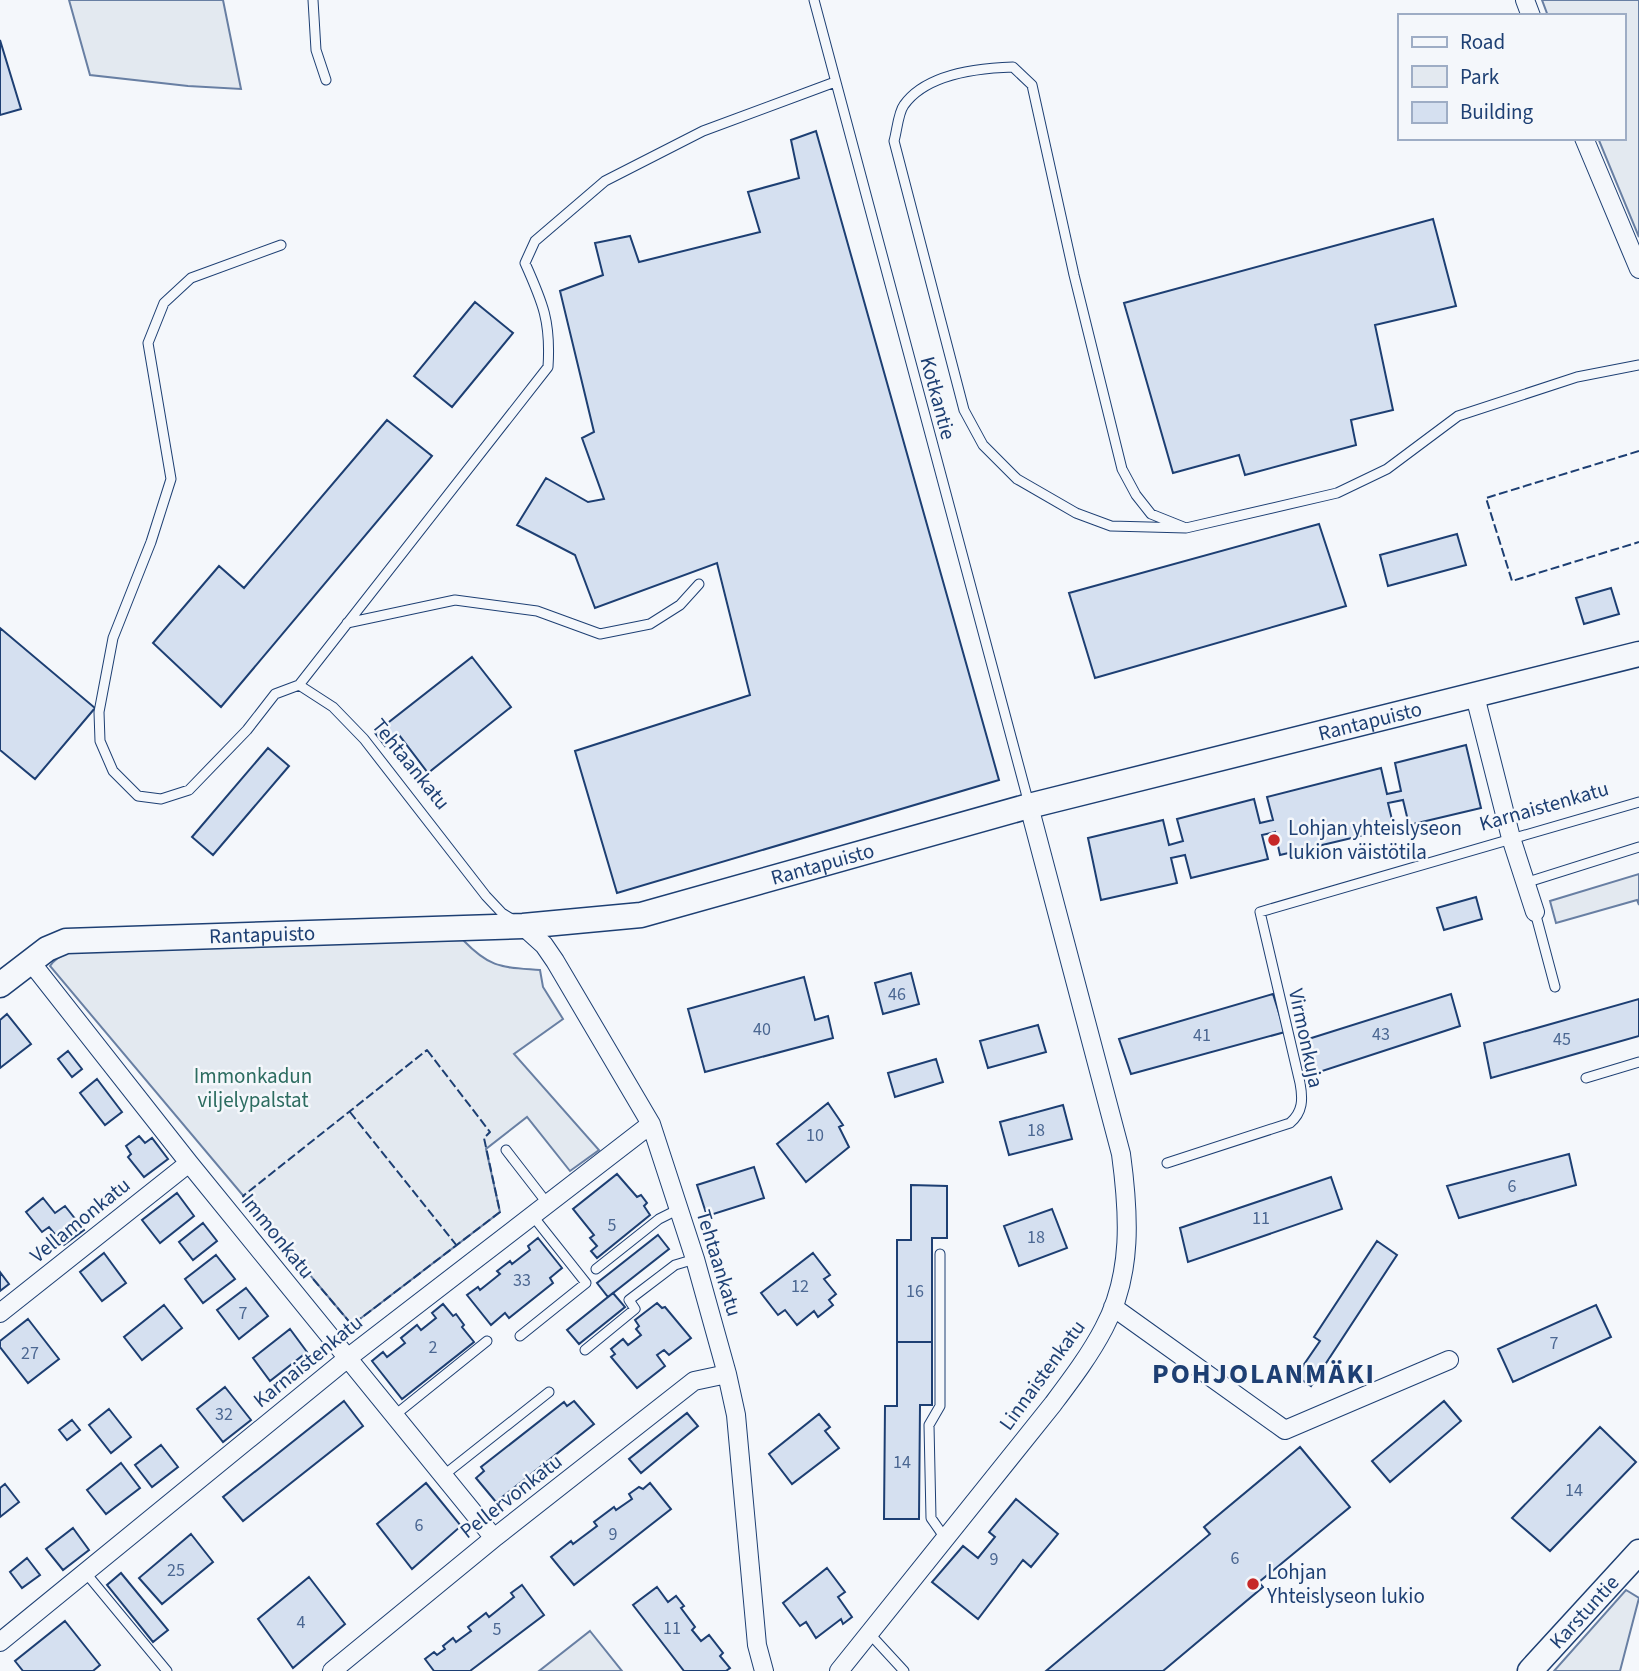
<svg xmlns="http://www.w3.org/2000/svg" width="1639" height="1671" font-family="'Source Sans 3',sans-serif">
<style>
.green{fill:#e3e9f0;stroke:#687fa3;stroke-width:2}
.building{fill:#d5e0f0;stroke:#1d3f73;stroke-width:2}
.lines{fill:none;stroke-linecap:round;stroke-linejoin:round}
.lane-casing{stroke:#1d3f73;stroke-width:11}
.street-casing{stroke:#1d3f73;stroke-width:20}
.secondary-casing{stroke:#1d3f73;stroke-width:27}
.lane{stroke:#f4f7fb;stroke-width:9}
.street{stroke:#f4f7fb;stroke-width:18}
.secondary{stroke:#f4f7fb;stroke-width:24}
.fence{stroke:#1d3f73;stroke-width:2;stroke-dasharray:9 3.5;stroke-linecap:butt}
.poi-dot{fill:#c62828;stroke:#f4f7fb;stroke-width:2.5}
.labels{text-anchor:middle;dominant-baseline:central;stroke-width:5;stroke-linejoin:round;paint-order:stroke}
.number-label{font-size:18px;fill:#4b6792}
.street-label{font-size:21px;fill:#1d3f73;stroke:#f4f7fb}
.poi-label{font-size:21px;fill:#1d3f73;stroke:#f4f7fb;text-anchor:start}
.park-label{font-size:21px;fill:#2c6c60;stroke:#f4f7fb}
.district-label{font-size:28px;font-weight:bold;letter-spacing:2px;fill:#1d3f73;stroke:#f4f7fb}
</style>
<rect width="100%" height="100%" fill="#f4f7fb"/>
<path class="green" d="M 69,0 L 223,0 L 241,89 L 188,86 L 90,75 Z
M 1542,0 L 1639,0 L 1639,237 L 1598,138 L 1623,138 L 1623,16 L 1548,16 Z
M 1639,874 L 1639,905 L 1637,900 L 1556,923 L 1550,901 Z
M 463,940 C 491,969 502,967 540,970 L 543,987 L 563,1019 L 514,1054 L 599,1150 L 570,1171 L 527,1117 L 486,1149 L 500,1212 L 352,1325 L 50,966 C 61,950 78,951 96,949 Z
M 1626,1590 L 1639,1598 L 1620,1671 L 1554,1671 Z
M 590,1631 L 622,1671 L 539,1671 Z"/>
<path class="building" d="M 0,40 L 21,109 L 0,115 Z
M 816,131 L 999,780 L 617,893 L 575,751 L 750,695 L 717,563 L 595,608 L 575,555 L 517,525 L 546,478 L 588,502 L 604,499 L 582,438 L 594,432 L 560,291 L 603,275 L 595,243 L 630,236 L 639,262 L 760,232 L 748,192 L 799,178 L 791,140 Z
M 1433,219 L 1456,306 L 1375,325 L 1393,410 L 1351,420 L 1356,445 L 1245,475 L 1239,455 L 1173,473 L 1124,303 Z
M 475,302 L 513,333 L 452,407 L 414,376 Z
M 387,420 L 432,456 L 221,707 L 153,643 L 219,566 L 244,588 Z
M 1319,524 L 1346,606 L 1095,678 L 1069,593 Z
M 1457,534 L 1466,565 L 1388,586 L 1380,555 Z
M 1611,588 L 1619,614 L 1584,624 L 1576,598 Z
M 0,628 L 95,708 L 35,779 L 0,750 Z
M 472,657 L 511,707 L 428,773 L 399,735 L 385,746 L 375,733 Z
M 1466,745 L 1481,808 L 1409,825 L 1403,800 L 1388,803 L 1394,828 L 1280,855 L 1275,832 L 1262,835 L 1268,859 L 1191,878 L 1185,855 L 1171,858 L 1177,883 L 1101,900 L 1088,838 L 1163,820 L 1169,845 L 1183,841 L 1177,819 L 1254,799 L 1260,823 L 1273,820 L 1267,797 L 1381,768 L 1387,794 L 1401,791 L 1395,763 Z
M 268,748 L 289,766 L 213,855 L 192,837 Z
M 1476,897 L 1482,919 L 1444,930 L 1437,908 Z
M 911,973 L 919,1004 L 883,1014 L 875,983 Z
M 804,977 L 815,1020 L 828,1016 L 833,1038 L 705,1072 L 688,1009 Z
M 1273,994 L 1285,1032 L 1131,1074 L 1119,1039 Z
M 1451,994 L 1460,1026 L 1310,1075 L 1302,1041 Z
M 1639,999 L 1639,1036 L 1491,1078 L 1484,1043 Z
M 7,1014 L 31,1044 L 0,1068 L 0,1020 Z
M 1038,1025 L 1046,1052 L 988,1068 L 980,1041 Z
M 68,1051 L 82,1069 L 72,1077 L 58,1059 Z
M 936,1059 L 943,1082 L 895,1097 L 888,1073 Z
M 97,1079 L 122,1112 L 105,1125 L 80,1093 Z
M 828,1103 L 843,1125 L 839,1127 L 849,1147 L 806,1182 L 777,1144 Z
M 1063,1105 L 1072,1139 L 1009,1155 L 1000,1122 Z
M 139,1136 L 145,1143 L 152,1138 L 168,1159 L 144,1177 L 128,1157 L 131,1154 L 126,1146 Z
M 1569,1154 L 1576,1185 L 1459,1218 L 1447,1186 Z
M 754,1167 L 764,1198 L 707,1216 L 697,1185 Z
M 617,1174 L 637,1197 L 641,1195 L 647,1203 L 644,1206 L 650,1215 L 597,1258 L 591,1251 L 597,1246 L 590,1238 L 594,1235 L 573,1209 Z
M 1331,1177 L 1342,1209 L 1188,1262 L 1180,1228 Z
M 911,1185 L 947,1186 L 947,1238 L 932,1238 L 932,1342 L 897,1342 L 897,1240 L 911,1240 Z
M 177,1193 L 194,1216 L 160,1243 L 142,1220 Z
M 43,1198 L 55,1213 L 65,1206 L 84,1230 L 64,1245 L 49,1227 L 42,1232 L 26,1212 Z
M 1052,1209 L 1067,1248 L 1019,1266 L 1004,1226 Z
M 203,1223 L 217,1241 L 193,1260 L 179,1242 Z
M 658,1235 L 669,1249 L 608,1297 L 597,1283 Z
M 538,1238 L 562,1268 L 550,1278 L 553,1283 L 509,1318 L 505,1313 L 491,1325 L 467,1295 L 478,1287 L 480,1290 L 500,1274 L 497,1271 L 510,1261 L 512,1264 L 530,1250 L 528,1246 Z
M 1377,1241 L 1397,1255 L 1311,1386 L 1296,1376 L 1320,1341 L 1314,1337 Z
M 104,1253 L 126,1283 L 102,1301 L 80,1272 Z
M 813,1253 L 830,1275 L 824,1279 L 836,1294 L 829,1300 L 833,1305 L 818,1317 L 814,1311 L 797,1325 L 785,1310 L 778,1315 L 761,1293 Z
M 216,1255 L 235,1279 L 203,1303 L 185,1279 Z
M 0,1272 L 9,1284 L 0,1291 Z
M 246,1288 L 268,1316 L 239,1339 L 217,1310 Z
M 613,1293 L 625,1307 L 579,1344 L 567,1330 Z
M 657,1303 L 662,1308 L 665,1307 L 691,1338 L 669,1355 L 664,1350 L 657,1355 L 665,1366 L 637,1388 L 611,1357 L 615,1354 L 611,1349 L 623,1339 L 628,1345 L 641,1335 L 636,1329 L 639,1326 L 635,1320 Z
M 443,1304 L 453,1316 L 456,1314 L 464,1325 L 462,1327 L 474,1342 L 402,1399 L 372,1361 L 383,1352 L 387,1357 L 405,1343 L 401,1338 L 417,1325 L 421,1330 L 436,1318 L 432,1313 Z
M 164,1305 L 182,1328 L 142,1360 L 124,1337 Z
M 1596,1305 L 1611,1337 L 1513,1382 L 1498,1349 Z
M 28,1319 L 59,1359 L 28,1383 L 0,1347 L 0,1341 Z
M 290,1329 L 307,1352 L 270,1381 L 253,1358 Z
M 897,1342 L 932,1342 L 932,1405 L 920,1405 L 919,1519 L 884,1519 L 885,1406 L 897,1406 Z
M 225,1387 L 251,1420 L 223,1442 L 197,1409 Z
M 344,1401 L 363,1426 L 243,1521 L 223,1497 Z
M 574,1401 L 594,1424 L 496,1502 L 476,1478 L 484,1471 L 481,1467 L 564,1402 L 567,1406 Z
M 1444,1401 L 1461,1421 L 1390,1482 L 1372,1461 Z
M 109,1409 L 131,1437 L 111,1453 L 89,1425 Z
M 687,1413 L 698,1426 L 641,1473 L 629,1459 Z
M 819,1414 L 830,1427 L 825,1431 L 839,1448 L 792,1484 L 769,1454 Z
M 72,1420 L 80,1430 L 67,1440 L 59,1430 Z
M 1600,1427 L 1636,1462 L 1550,1551 L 1512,1518 Z
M 161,1445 L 178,1467 L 152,1487 L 135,1465 Z
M 1300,1447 L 1350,1507 L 1259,1582 L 1263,1587 L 1163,1671 L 1046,1671 L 1210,1534 L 1204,1527 Z
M 121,1463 L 140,1488 L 106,1514 L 87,1490 Z
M 426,1483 L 461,1526 L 412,1569 L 377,1524 Z
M 650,1483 L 671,1509 L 574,1585 L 551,1557 L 571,1541 L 573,1544 L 597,1526 L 594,1522 L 614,1507 L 616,1510 L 632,1499 L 629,1494 L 639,1487 L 643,1489 Z
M 5,1484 L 19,1502 L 0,1517 L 0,1488 Z
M 1016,1499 L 1058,1534 L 1031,1567 L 1023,1560 L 978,1619 L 932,1582 L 963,1546 L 978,1558 L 995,1537 L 989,1532 Z
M 73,1528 L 89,1550 L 63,1570 L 46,1549 Z
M 191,1534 L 213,1562 L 162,1604 L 139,1578 Z
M 27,1558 L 40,1575 L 22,1588 L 10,1572 Z
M 827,1568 L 845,1592 L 838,1597 L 852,1617 L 843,1624 L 841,1619 L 816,1638 L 806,1622 L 800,1626 L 783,1603 Z
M 121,1573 L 168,1630 L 153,1642 L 107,1585 Z
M 309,1577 L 345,1624 L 293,1668 L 258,1619 Z
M 522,1585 L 544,1615 L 470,1671 L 434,1671 L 425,1659 L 434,1652 L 437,1655 L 445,1649 L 443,1646 L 453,1638 L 456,1642 L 471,1631 L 468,1627 L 486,1613 L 489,1617 L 514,1597 L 511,1593 Z
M 657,1587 L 668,1602 L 676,1596 L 684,1606 L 681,1608 L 695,1627 L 692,1630 L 701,1641 L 709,1635 L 723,1653 L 720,1656 L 730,1668 L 726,1671 L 684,1671 L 633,1605 Z
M 65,1621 L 100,1665 L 93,1671 L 23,1671 L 15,1661 Z"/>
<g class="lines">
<g class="lane-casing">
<path id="lane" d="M 313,0 L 316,50 L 326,80
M 814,0 L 1029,804
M 281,245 L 191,278 L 164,303 L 148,343 L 171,479 L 151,542 L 113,638 L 99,712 L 100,741 L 113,771 L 138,796 L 161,799 L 189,790 L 247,730 L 275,694 L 299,685 L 333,707 L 364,739 L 486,896 L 502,913 L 515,921
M 1186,528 L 1151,514 L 1136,495 L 1122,469 L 1074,275 L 1032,85 L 1013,67 C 978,68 926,74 904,105 C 898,113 897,131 894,141 L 964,410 L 983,445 L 1017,479 L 1076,513 L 1111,526 L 1186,528 L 1337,493 L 1387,469 L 1458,416 L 1577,377 L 1639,365
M 347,623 L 455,600 L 537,611 L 600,634 L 650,624 L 680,605 L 699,584
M 299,685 L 548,367 C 551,322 543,303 525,263 L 535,241 L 605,181 L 703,131 L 835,82
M 1525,883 L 1639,847
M 1535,912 L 1555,987
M 1586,1078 L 1639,1062
M 506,1150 L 547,1203
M 1167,1163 L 1290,1123 C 1303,1112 1303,1099 1300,1083 L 1260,912 L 1639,802
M 940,1254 L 940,1406 L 929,1425 L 931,1518 L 945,1538
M 596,1269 L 659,1219 L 679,1209
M 520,1336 L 586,1283 L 532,1215
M 585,1350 L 635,1309 L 629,1300 L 675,1265 L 695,1259
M 395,1415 L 487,1341
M 444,1475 L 549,1392
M 85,1572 L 167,1671
M 869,1633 L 904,1671"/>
</g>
<g class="street-casing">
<path id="street" d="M 1525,0 L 1531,16
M 1584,138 L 1639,269
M 1475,696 L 1511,838 L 1535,912
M 523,926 L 544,945 L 555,961 L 651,1124 L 695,1259 L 727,1374 L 736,1415 L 757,1645 L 764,1671
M 30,961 L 189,1163 L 494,1538
M 1113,1307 L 1285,1430 L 1449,1360
M 0,1313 L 189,1163
M 0,1642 L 349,1357 L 651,1124
M 332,1671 L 494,1538 L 694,1381 L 727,1374
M 839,1671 L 1053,1404 C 1071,1380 1090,1355 1104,1328 C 1133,1274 1129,1213 1121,1154 L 1029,806"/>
</g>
<g class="secondary-casing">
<g id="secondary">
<path id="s1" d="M 0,985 L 47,949 L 66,941 L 523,926 L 641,915 L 1029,806 L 1639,654"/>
<path id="s2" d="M 1530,1671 L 1639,1552"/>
</g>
</g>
<use href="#lane" class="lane"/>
<use href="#street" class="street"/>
<use href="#secondary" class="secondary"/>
<path class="fence" d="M 1639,451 L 1486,498 L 1512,581 L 1639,542
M 427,1050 L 490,1132 L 484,1138 L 500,1212 L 352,1325 L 243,1196 Z
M 350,1112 L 457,1246"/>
</g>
<g class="poi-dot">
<circle cx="1274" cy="840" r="7"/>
<circle cx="1253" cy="1584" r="7"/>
</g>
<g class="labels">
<g class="number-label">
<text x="897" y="994">46</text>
<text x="762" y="1029">40</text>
<text x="1381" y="1034">43</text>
<text x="1202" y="1035">41</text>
<text x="1562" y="1039">45</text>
<text x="1036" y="1130">18</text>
<text x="815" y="1135">10</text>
<text x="1512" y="1186">6</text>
<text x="1261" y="1218">11</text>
<text x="612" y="1225">5</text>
<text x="1036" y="1237">18</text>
<text x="522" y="1280">33</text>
<text x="800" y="1286">12</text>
<text x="915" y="1291">16</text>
<text x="243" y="1313">7</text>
<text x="1554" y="1343">7</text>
<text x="433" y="1347">2</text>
<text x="30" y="1353">27</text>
<text x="224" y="1414">32</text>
<text x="902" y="1462">14</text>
<text x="1574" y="1490">14</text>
<text x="419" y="1525">6</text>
<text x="613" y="1534">9</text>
<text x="1235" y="1558">6</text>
<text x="994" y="1559">9</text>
<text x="176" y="1570">25</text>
<text x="301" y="1622">4</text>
<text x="672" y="1628">11</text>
<text x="497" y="1629">5</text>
</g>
<g class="street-label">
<text transform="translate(938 398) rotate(75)">Kotkantie</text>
<text stroke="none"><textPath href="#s1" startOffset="1410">Rantapuisto</textPath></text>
<text transform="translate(411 764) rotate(51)">Tehtaankatu</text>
<text transform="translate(1544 806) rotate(-16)">Karnaistenkatu</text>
<text stroke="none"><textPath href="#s1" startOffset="844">Rantapuisto</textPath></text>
<text stroke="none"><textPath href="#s1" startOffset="276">Rantapuisto</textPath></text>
<text transform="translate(1306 1038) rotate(78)">Virmonkuja</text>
<text transform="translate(80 1220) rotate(-39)">Vellamonkatu</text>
<text transform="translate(278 1236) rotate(51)">Immonkatu</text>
<text transform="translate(719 1263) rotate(73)">Tehtaankatu</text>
<text transform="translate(308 1361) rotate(-39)">Karnaistenkatu</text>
<text transform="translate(1042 1375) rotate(-54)">Linnaistenkatu</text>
<text transform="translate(511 1496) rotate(-38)">Pellervonkatu</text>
<text stroke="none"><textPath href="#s2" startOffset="80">Karstuntie</textPath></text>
</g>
<g class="poi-label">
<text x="1288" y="828">Lohjan yhteislyseon<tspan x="1288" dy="24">lukion väistötila</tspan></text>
<text x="1267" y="1572">Lohjan<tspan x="1267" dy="24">Yhteislyseon lukio</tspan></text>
</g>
<g class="park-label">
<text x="253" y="1076">Immonkadun<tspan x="253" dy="24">viljelypalstat</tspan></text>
</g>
<g class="district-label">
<text x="1264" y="1374">POHJOLANMÄKI</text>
</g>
</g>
<rect x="1398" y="14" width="228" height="126" fill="#f4f7fb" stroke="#9eadc5" stroke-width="2"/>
<rect x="1412" y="37" width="35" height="10" fill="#f4f7fb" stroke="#9eadc5" stroke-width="2"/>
<text x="1460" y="49" font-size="21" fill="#1d3f73">Road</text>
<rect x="1412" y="66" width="35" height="21" fill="#e3e9f0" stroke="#9eadc5" stroke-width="2"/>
<text x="1460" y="84" font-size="21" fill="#1d3f73">Park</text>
<rect x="1412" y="102" width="35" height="21" fill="#d5e0f0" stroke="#9eadc5" stroke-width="2"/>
<text x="1460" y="119" font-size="21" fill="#1d3f73">Building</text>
</svg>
